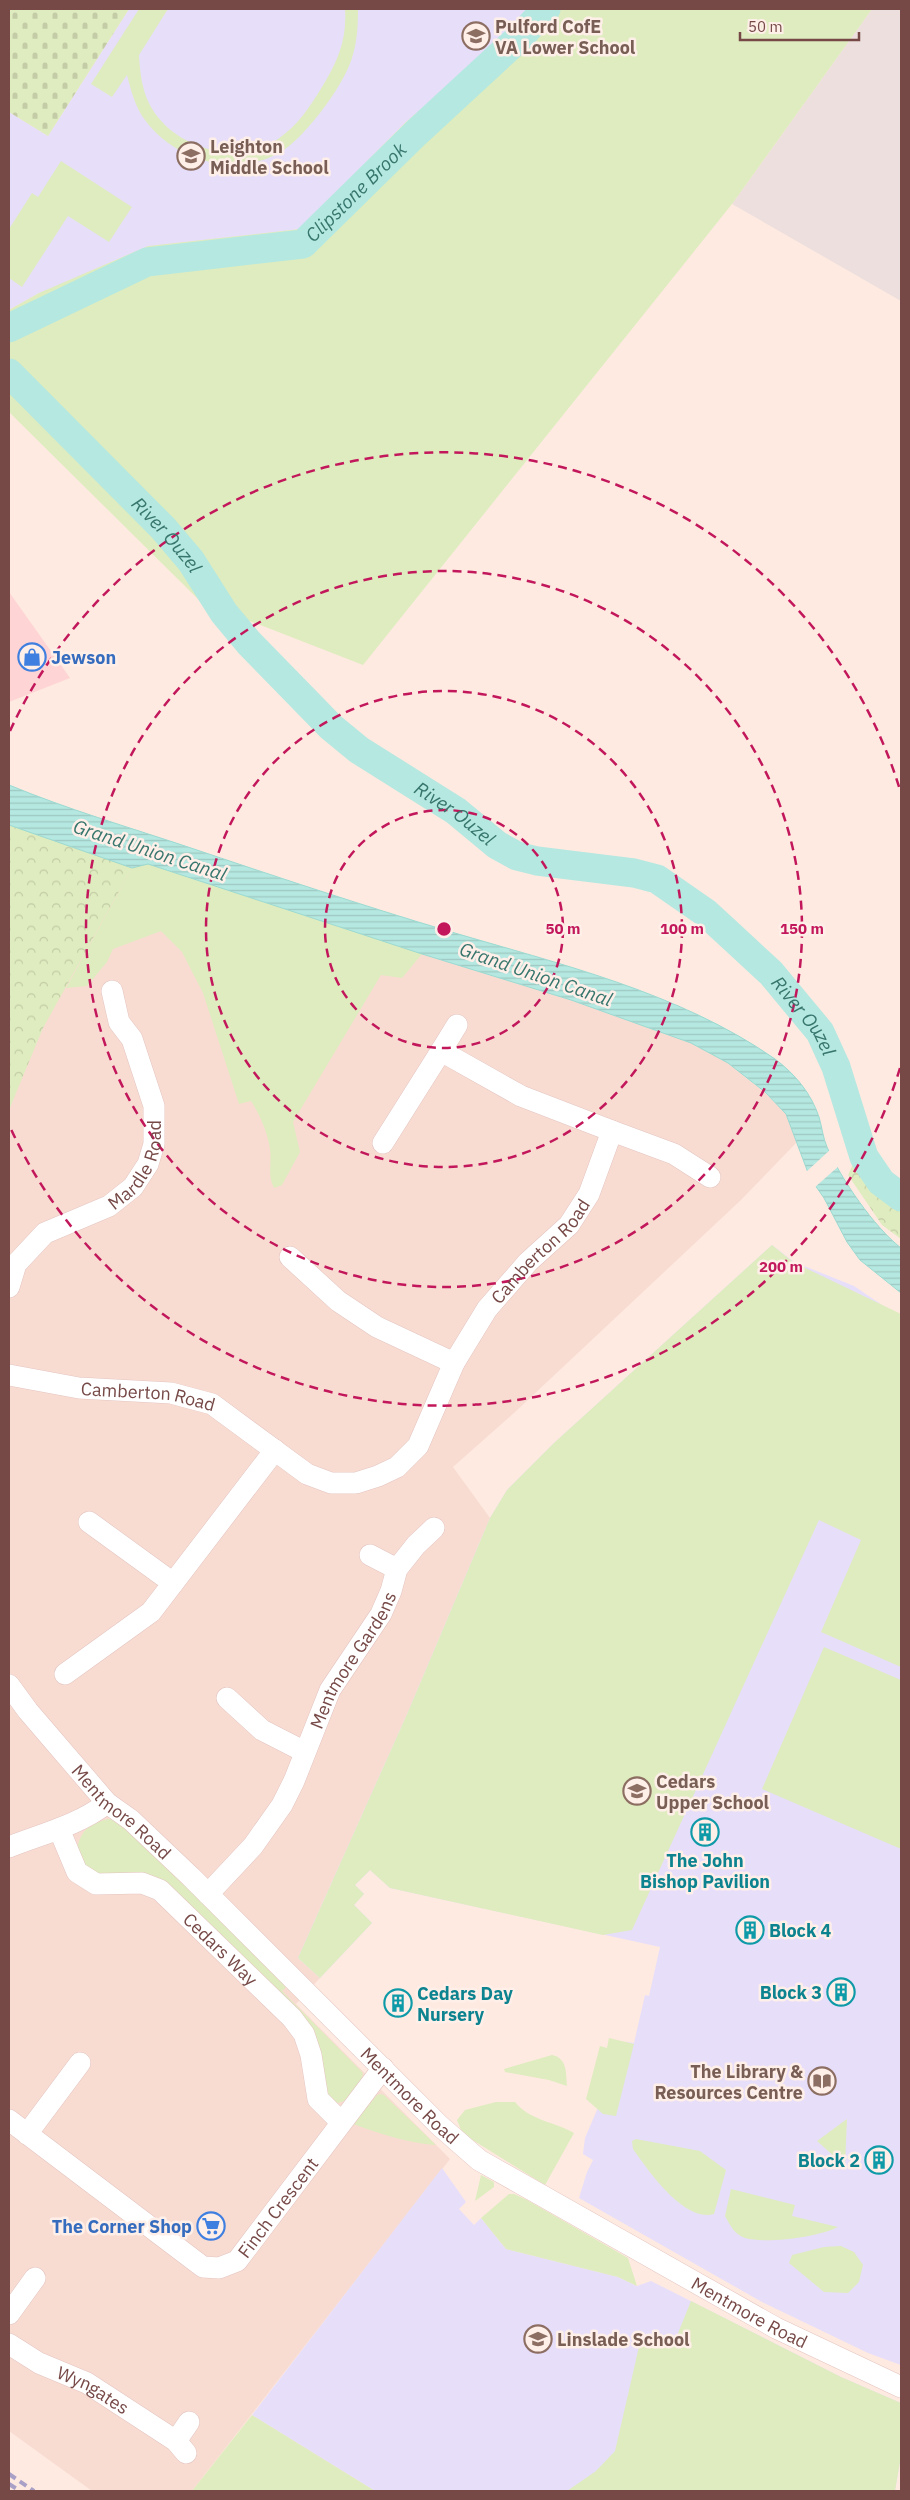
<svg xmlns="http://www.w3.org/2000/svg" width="910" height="2500" font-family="'IBM Plex Sans',sans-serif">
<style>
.residential{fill:#f8dcd2}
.commercial{fill:#ffd4d4}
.industrial{fill:#ecdfdd}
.education{fill:#e7defa}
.green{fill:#dfecbf}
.forest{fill:url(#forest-crowns)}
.cemetery{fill:url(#cemetery-stones)}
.water{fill:url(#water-rules);stroke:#9adad1}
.pier{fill:#feeae1}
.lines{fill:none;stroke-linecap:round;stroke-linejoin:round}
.river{stroke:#b5e8e0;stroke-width:29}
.minor-casing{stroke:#e4c5c0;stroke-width:22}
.minor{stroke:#fff;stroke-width:21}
.rail{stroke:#a9a0c7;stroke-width:4;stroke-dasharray:8 5;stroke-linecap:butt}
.ring{fill:none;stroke:#c2185b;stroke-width:2.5;stroke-dasharray:9 6}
.labels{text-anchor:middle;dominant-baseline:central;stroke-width:5;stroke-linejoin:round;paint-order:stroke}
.education-label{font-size:18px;font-weight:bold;fill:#785e54;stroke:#ffefe9;text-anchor:start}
.shop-label{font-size:18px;font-weight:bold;fill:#366cbe;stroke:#ffefe9;text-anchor:start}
.street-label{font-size:18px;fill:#764947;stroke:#ffefe9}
.culture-label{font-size:18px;font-weight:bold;fill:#0d838f;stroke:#ffefe9;text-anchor:start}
.water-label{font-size:19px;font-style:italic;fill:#37766d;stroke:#ffefe9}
.centre{fill:#c2185b;stroke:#ffefe9;stroke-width:2.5}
.ring-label{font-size:15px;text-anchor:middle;font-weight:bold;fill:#c2185b;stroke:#ffefe9;stroke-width:5;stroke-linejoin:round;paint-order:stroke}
</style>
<defs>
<pattern id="forest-crowns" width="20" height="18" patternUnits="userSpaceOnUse" patternTransform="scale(1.25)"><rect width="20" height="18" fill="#dfecbf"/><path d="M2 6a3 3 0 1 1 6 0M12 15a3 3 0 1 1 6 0" fill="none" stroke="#c3cca6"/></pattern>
<pattern id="cemetery-stones" width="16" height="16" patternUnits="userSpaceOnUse" patternTransform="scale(1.25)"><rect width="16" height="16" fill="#dfecbf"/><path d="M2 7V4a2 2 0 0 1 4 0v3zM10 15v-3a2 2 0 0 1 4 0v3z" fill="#c3cca6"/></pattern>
<pattern id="water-rules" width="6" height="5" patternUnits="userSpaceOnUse" patternTransform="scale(1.25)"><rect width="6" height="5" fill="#b5e8e0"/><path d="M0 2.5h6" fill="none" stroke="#9fc8c2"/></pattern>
</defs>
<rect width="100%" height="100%" fill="#feeae1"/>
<path class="residential" d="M 9,825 L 33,835 L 148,864 L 422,954 L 571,1000 L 691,1043 L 728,1063 L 764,1092 L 786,1114 L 798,1141 L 741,1200 L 514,1413 L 453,1467 L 490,1518 L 408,1712 L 298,1958 L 320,1978 L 296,2004 L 450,2159 L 192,2491 L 92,2491 L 9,2431 Z"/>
<path class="commercial" d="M 9,592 L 70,678 L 9,702 Z"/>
<path class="industrial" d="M 872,9 L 901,9 L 901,301 L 732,204 Z"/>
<path class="education" d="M 129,9 L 533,9 L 513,30 L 406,122 L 300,229 L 233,238 L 39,293 L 9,310 L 9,112 L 48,136 Z
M 772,1245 L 794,1262 L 854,1286 L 901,1318 L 901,2365 L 868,2353 L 762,2302 L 579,2198 L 587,2172 L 593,2160 L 583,2154 L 585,2138 L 626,2042 L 634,2043 L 645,1995 L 649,1996 L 660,1947 L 390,1888 L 370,1870 L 355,1885 L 364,1894 L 354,1905 L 372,1923 L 320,1978 L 298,1958 L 408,1712 L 490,1518 L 507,1490 L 554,1443 Z
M 442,2168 L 466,2202 L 459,2209 L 474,2225 L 481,2218 L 506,2249 L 618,2277 L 637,2286 L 651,2281 L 841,2377 L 901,2403 L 901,2456 L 895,2491 L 375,2491 L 252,2415 Z"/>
<path class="green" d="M 139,9 L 168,9 L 139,55 C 140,73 142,91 151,107 C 175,149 237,166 278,139 C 298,125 309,108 322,87 C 338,61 347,40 345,9 L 358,9 C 358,27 357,44 351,61 C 341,89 304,139 279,153 C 234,178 174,160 145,120 C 135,107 131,90 127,75 L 112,97 L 91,84 Z
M 533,9 L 872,9 L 732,204 L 363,665 L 201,602 L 9,412 L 9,310 L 39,293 L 148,246 L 300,229 L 406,122 L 513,30 Z
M 61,161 L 132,207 L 109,242 L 68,216 L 22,287 L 9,278 L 9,229 L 32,193 L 38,197 Z
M 148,864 L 422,954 L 402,978 L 381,975 L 293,1122 L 300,1152 L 282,1185 L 274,1188 C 267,1175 272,1164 270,1149 C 268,1133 260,1115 251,1101 L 239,1104 L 203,993 L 182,952 L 161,931 L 113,949 L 107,962 L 87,986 L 66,988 L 132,868 Z
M 772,1245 L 793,1262 L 901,1314 L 901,1667 L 821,1632 L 861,1540 L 819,1520 L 632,1930 L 603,1935 L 390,1888 L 370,1870 L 355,1885 L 364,1894 L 354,1905 L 372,1923 L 320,1978 L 298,1958 L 408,1712 L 490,1518 L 507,1490 L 554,1443 Z
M 824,1647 L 901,1680 L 901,1849 L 762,1789 Z
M 108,1819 L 117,1820 L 289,1984 L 282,1991 L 363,2073 C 361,2087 352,2100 338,2103 L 324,2095 L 317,2054 L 170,1890 L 92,1878 L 77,1849 C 81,1830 89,1824 108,1819 Z
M 609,2038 L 634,2044 L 616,2116 L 603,2114 L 586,2099 L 600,2046 L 607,2048 Z
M 552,2055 C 567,2058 566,2072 567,2086 L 549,2080 L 505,2072 L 504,2069 Z
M 381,2094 L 384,2095 L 436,2145 C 407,2143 381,2134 353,2124 L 377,2095 Z
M 496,2102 L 515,2102 C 529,2120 555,2122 574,2133 L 545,2185 L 471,2139 L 461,2130 L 457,2120 L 465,2110 Z
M 847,2119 L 845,2166 L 817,2141 Z
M 636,2139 L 700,2151 L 726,2170 L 714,2214 C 684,2223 648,2170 633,2149 L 632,2141 Z
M 481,2175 L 494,2182 L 494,2187 L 475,2201 Z
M 731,2189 L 795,2205 L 792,2216 L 838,2227 C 819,2237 766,2244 745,2238 C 734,2234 730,2225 725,2216 Z
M 509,2194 L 514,2194 L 527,2200 L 628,2258 L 637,2286 L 618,2277 L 506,2249 L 481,2218 Z
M 841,2246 L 854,2252 L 863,2265 L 859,2282 L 848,2293 L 824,2292 L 789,2263 L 792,2255 L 824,2247 Z
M 691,2301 L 841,2377 L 901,2403 L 901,2456 L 895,2491 L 567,2491 L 596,2471 L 615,2451 L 641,2338 L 672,2348 Z
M 252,2415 L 375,2491 L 192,2491 Z"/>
<path class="forest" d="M 9,825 L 132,868 L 43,1028 L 9,1110 Z
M 854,1162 L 893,1206 L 901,1210 L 901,1239 L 882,1225 L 848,1175 Z"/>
<path class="cemetery" d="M 9,9 L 129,9 L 48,136 L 9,112 Z"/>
<path class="water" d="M 9,785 C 67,809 128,827 188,847 C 274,876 361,905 448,931 C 559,964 679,992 775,1059 C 795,1074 811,1093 819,1117 C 822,1127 823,1138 827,1147 C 841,1179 874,1227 901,1248 L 901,1293 L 860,1260 L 847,1242 L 824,1198 L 810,1178 L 786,1114 L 765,1092 L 728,1063 L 691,1043 L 571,1000 L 422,954 L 148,864 L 132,868 L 9,825 Z"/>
<path class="pier" d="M 831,1149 L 840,1165 L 814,1188 L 806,1172 Z"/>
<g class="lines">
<g class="river">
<path id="s1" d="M 9,328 L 147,262 L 303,244 L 416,133 L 521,36 L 546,9"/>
<path id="s2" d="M 9,373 L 163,528 L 191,561 L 224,613 L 249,643 L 331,727 L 359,750 L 456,811 L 497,845 L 517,856 L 537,861 L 634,873 L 657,879 L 706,913 L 731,936 L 771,973 L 820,1032 L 836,1067 L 864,1157 L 881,1182 L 901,1197"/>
</g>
<g class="minor-casing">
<g id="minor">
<path d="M 441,1051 L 457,1025"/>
<path d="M 612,1131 L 674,1154 L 710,1177"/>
<path d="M 290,1257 L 338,1301 L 377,1327 L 454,1363"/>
<path id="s3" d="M 9,1287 L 16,1264 L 45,1233 L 109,1206 L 133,1187 L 148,1164 L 154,1144 L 154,1106 L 132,1039 L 119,1022 L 112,991"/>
<path id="s4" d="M 9,1375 L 79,1388 L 171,1393 L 212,1404 L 307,1474 L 331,1483 L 356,1483 L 378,1476 L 397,1467 L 418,1446 L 454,1363 L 487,1309 L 528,1262 L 569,1225 L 589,1194 L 612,1131 L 521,1096 L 441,1051 L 383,1143"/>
<path d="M 89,1522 L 173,1583"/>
<path d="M 370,1555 L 397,1569"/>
<path d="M 65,1674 L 151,1612 L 275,1450"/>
<path id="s5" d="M 9,1685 L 28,1711 L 107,1803 L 131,1820 L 191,1877 L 439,2125 L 479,2160 L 776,2328 L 901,2387"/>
<path d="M 227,1698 L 262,1730 L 305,1752"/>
<path id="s6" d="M 59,1829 L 77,1872 L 96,1884 L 142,1883 L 160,1890 L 292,2018 L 304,2034 L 311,2055 L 318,2099 L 341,2122"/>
<path d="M 9,1847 C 42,1834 79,1825 107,1803"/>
<path id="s7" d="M 208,1894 L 253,1846 L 282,1805 L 294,1781 L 330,1690 L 381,1614 L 391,1591 L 397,1569 L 416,1545 L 434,1528"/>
<path id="s8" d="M 9,2120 L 203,2267 L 219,2268 L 237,2261 L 383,2068"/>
<path d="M 27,2134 L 80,2063"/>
<path d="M 9,2314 L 35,2278"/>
<path id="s9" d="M 9,2344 L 39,2363 L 87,2383 L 176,2441 L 186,2453"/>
<path d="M 176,2441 L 189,2422"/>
</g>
</g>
<use href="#minor" class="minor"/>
<path class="rail" d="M 9,2474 L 34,2491
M 9,2484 L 20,2491"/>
</g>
<g class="ring">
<circle cx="444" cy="929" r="119"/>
<circle cx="444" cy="929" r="238"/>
<circle cx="444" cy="929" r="358"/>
<path d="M900 1068A477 477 0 0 1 10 1127M10 731A477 477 0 0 1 900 790"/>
</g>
<defs>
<g id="school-ring" transform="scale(1.4375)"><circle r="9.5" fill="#ffefe9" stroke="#8d6e63" stroke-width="1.5"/><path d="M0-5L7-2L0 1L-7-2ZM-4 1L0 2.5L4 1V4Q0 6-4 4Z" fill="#8d6e63"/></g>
<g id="shop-ring" transform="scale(1.4375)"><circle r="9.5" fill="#ffefe9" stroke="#3f7fe0" stroke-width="1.5"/><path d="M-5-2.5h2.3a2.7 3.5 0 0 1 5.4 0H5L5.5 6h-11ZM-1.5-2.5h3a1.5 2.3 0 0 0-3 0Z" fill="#3f7fe0"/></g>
<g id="building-ring" transform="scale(1.4375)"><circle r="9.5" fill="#ffefe9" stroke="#0f9aa8" stroke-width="1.5"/><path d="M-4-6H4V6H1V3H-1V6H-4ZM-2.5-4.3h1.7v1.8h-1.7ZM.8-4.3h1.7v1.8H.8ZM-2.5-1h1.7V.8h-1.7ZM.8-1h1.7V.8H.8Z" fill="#0f9aa8"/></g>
<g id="library-ring" transform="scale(1.4375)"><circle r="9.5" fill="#ffefe9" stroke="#8d6e63" stroke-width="1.5"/><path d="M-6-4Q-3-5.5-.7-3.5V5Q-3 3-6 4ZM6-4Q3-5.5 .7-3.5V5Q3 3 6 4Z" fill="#8d6e63"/></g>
<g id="supermarket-ring" transform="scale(1.4375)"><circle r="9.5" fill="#ffefe9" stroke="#3f7fe0" stroke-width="1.5"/><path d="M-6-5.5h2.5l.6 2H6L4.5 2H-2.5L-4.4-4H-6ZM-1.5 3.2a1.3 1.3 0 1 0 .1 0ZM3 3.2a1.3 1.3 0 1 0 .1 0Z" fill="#3f7fe0"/></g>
</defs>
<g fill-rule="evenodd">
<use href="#school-ring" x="476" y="36"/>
<use href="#school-ring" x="191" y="156"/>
<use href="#shop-ring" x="32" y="657"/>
<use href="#school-ring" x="637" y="1791"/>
<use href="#building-ring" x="705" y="1832"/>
<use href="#building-ring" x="750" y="1930"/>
<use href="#building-ring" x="841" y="1992"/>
<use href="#building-ring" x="398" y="2003"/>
<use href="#library-ring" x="822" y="2081"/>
<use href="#building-ring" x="879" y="2160"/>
<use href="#supermarket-ring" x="211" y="2226"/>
<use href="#school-ring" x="538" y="2339"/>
</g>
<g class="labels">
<g class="education-label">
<text x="495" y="26">Pulford CofE<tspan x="495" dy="21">VA Lower School</tspan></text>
<text x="210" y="146">Leighton<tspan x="210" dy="21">Middle School</tspan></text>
<text x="656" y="1781">Cedars<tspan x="656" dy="21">Upper School</tspan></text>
<text x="803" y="2071" text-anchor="end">The Library &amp;<tspan x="803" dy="21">Resources Centre</tspan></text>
<text x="557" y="2339">Linslade School</text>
</g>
<g class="shop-label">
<text x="51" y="657">Jewson</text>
<text x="192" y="2226" text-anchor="end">The Corner Shop</text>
</g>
<g class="street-label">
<text stroke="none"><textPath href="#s3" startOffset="188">Mardle Road</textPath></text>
<text stroke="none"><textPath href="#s4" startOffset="681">Camberton Road</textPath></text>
<text stroke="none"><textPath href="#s4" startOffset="141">Camberton Road</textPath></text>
<text stroke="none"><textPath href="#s7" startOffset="278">Mentmore Gardens</textPath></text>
<text stroke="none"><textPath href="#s5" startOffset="170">Mentmore Road</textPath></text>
<text stroke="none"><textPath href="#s6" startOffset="219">Cedars Way</textPath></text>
<text stroke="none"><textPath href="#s5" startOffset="575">Mentmore Road</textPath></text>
<text stroke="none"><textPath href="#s8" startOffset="346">Finch Crescent</textPath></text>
<text stroke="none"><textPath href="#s5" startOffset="980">Mentmore Road</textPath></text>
<text stroke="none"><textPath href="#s9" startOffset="96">Wyngates</textPath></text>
</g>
<g class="culture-label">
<text x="705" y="1860" text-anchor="middle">The John<tspan x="705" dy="21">Bishop Pavilion</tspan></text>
<text x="769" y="1930">Block 4</text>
<text x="822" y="1992" text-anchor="end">Block 3</text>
<text x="417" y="1993">Cedars Day<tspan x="417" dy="21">Nursery</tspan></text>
<text x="860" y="2160" text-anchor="end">Block 2</text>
</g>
<g class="water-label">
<text stroke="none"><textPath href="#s1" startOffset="384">Clipstone Brook</textPath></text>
<text stroke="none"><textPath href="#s2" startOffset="226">River Ouzel</textPath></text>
<text stroke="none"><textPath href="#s2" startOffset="631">River Ouzel</textPath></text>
<text transform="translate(150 850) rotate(18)">Grand Union Canal</text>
<text transform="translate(536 974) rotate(19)">Grand Union Canal</text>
<text stroke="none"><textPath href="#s2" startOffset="1051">River Ouzel</textPath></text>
</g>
</g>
<circle cx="444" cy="929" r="8" class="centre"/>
<g class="ring-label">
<text x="563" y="934">50 m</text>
<text x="682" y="934">100 m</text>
<text x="802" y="934">150 m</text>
<text x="781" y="1272">200 m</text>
</g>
<rect width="910" height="2500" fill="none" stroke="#764947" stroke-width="20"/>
<path d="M740 32v8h119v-8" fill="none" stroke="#764947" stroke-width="2.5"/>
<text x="748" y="32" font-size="15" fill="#764947" stroke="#ffefe9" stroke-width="4" paint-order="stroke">50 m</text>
</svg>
